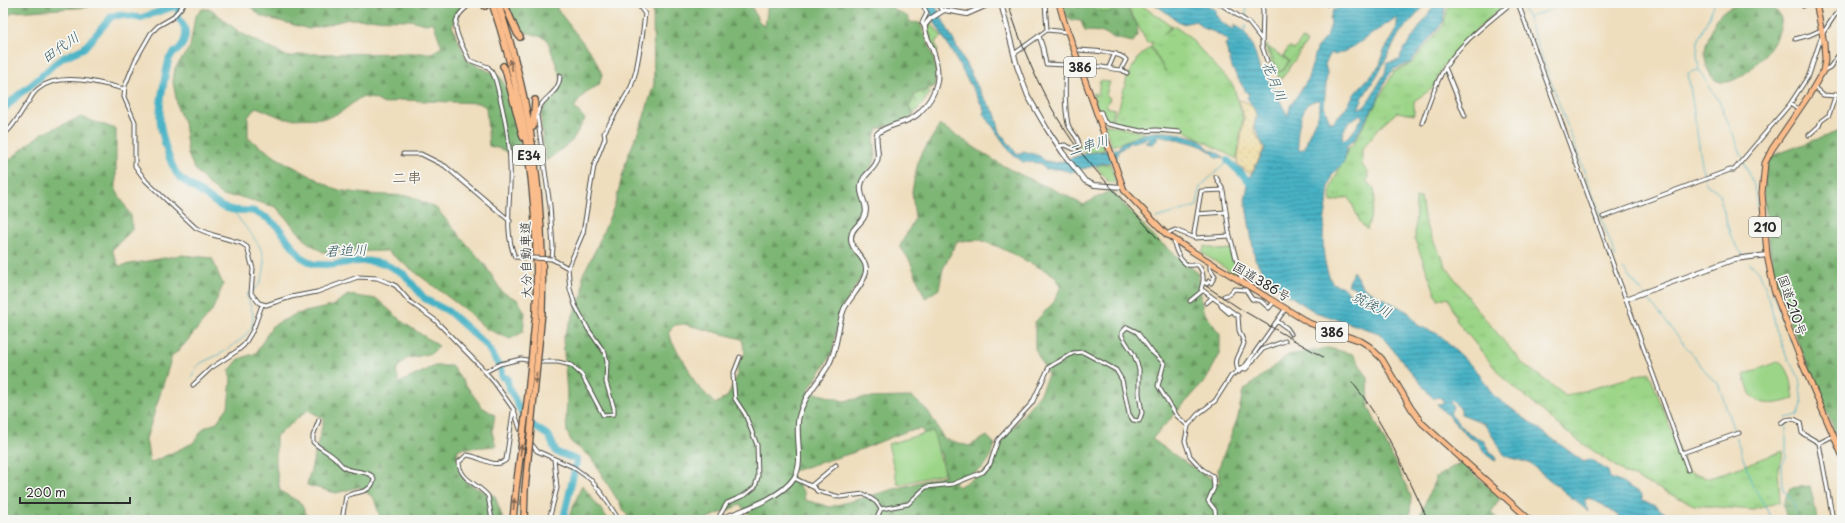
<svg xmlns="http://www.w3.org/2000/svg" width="1845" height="523" font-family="'Playpen Sans','Klee One',sans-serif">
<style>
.grass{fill:url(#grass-tufts);stroke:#64805a}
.forest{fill:url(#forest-firs);stroke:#547050;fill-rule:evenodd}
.sand{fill:url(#sand-dots);stroke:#8c8264}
.cemetery{fill:url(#cemetery-stones);stroke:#64805a}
.park{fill:#9cd588;stroke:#64805a}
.garden{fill:url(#garden-furrows);stroke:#64805a}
.water{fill:url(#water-rules);stroke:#396e78;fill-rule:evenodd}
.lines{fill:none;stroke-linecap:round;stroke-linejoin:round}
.stream{stroke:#47b2c5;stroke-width:1}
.river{stroke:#47b2c5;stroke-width:7}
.minor-casing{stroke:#484641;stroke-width:5}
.tertiary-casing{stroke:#484641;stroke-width:6}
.trunk-casing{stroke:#484641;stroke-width:7}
.motorway-casing{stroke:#484641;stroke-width:8}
.minor{stroke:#fff;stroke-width:3}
.tertiary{stroke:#fff;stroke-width:4}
.trunk{stroke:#fabc8b;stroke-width:5}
.motorway{stroke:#fabc8b;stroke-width:5.5}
.rail{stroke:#2b2b2b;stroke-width:1}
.minor-bridge-casing{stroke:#484641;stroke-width:5;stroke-linecap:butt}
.motorway-bridge-casing{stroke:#484641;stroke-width:8;stroke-linecap:butt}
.minor-bridge{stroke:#fff;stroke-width:3}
.motorway-bridge{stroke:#fabc8b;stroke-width:5.5}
.oneway{fill:#886c56}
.labels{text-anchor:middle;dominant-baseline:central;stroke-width:3.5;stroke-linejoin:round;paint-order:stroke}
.shield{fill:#f6f6f2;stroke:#686867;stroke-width:1}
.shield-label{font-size:12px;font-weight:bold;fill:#2b2b2b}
.street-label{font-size:13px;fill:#2b2b2b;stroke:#f6f6f2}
.water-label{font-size:14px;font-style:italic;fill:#355a61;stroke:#f6f6f2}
.quarter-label{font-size:15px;fill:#685b4a;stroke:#f6f6f2}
</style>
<defs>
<pattern id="grass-tufts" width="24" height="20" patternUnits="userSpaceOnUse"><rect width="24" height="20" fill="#9cd588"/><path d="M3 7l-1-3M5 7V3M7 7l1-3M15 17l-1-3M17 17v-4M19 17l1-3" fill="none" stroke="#87b776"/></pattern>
<pattern id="forest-firs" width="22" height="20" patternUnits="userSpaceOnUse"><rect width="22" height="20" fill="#7db674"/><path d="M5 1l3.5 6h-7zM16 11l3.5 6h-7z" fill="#67945f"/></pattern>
<pattern id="sand-dots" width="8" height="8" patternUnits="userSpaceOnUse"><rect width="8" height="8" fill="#eeda9e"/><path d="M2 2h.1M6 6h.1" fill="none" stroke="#cb8" stroke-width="1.8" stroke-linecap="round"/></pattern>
<pattern id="cemetery-stones" width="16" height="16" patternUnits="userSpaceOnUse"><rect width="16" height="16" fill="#9cd588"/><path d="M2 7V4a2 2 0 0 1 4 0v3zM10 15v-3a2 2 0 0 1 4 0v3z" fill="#87b776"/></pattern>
<pattern id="garden-furrows" width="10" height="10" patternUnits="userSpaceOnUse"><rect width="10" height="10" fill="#9cd588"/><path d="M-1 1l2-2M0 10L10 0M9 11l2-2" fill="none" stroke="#87b776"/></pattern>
<pattern id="water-rules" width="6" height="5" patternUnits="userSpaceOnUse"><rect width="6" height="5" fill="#47b2c5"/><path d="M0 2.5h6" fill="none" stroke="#3b91a0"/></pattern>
</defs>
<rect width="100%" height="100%" fill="#f6f6f2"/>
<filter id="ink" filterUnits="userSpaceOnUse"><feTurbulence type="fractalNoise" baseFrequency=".025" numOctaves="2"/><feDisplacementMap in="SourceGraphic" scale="8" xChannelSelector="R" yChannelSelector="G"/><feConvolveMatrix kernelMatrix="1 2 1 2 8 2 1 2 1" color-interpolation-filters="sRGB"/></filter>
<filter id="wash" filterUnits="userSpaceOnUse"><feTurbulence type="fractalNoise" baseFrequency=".012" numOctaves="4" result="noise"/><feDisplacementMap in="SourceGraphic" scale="16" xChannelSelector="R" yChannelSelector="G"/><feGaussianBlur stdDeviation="0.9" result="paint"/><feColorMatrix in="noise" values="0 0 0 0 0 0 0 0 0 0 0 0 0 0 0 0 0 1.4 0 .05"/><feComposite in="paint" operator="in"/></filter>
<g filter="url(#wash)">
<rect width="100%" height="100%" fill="#efdebe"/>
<path class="grass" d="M 1126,3 L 1138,3 L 1172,26 L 1161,36 L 1174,26 L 1188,36 L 1233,85 L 1243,117 L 1237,159 L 1178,127 L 1139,129 L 1110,122 L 1119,107 L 1128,74 L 1140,56 L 1150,47 L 1166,72 L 1151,46 L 1153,42 L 1147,43 Z
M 1455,3 L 1508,3 L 1480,26 L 1443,66 L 1433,88 L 1414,101 L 1414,115 L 1397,112 L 1379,128 L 1362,149 L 1362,165 L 1368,172 L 1367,182 L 1374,189 L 1375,201 L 1367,230 L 1360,222 L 1349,197 L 1331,202 C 1327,182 1344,167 1348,148 L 1352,146 L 1394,72 L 1412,63 L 1444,24 L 1447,8 Z
M 929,23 L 931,23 L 942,37 L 935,42 L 938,51 L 935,52 L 928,32 Z
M 1268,47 L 1289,61 L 1283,70 L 1279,72 Z
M 1100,81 L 1110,82 L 1106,95 L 1110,98 L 1106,107 L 1115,109 L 1109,122 L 1106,120 L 1102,111 L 1098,110 L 1092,93 L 1098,94 Z
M 1104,124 L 1146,133 L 1112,146 Z
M 1101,140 L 1105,150 L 1084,153 L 1077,145 L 1090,145 Z
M 1110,163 L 1116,182 L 1109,183 L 1096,166 Z
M 1416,198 L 1421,198 L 1425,223 L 1445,265 L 1477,309 L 1522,363 L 1566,396 L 1649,372 L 1687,471 L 1710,478 L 1783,451 L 1782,459 L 1778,468 L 1780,502 L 1753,510 L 1694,505 L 1625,473 L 1572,436 L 1502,377 L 1457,321 L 1448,297 L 1438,300 L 1415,240 Z"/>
<path class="forest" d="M 3,3 L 93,3 L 89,7 L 14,12 L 3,19 Z
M 246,3 L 468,3 L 460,8 L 452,26 L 467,60 L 500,77 L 506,88 L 518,123 L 521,160 L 501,149 L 489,146 L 486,107 L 479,103 L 400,100 L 384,104 L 375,99 L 361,97 L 341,112 L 327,118 L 285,119 L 256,107 L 248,117 L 248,138 L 277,158 L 337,190 L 366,194 L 410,196 L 436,208 L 485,265 L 502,292 L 518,300 L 525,313 L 523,332 L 510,339 L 485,328 L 468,312 L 387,251 L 323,252 L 307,242 L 276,207 L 240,197 L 223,196 L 208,184 L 194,168 L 188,154 L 184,122 L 178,110 L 173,82 L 175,68 L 190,47 L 195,17 L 202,9 L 211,9 L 239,32 L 288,57 L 303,54 L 432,53 L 442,47 L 433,22 L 426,24 L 410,20 L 349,19 L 309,29 L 261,16 Z
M 507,3 L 558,3 L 557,9 L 594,57 L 602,74 L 599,85 L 586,92 L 574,107 L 585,119 L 572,141 L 546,161 L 542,135 L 541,111 L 556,94 L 562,81 L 547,39 L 533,34 L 519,31 Z
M 649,3 L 750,3 L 758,20 L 765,27 L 768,3 L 892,3 L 893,9 L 908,17 L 910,22 L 920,23 C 928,43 940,65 934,87 L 915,94 L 909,107 L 913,114 L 909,120 L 878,129 L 874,139 L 876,155 L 873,165 L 861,178 L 858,187 L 864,208 L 861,217 L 850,232 L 849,245 L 862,260 L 864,273 L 843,307 L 838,321 L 832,353 L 808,391 L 844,401 L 862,398 L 912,397 L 928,411 L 944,439 L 969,446 L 987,436 L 995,444 C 986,473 979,470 953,482 L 958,487 L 989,469 L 1001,442 L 1039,395 L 1048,375 L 1035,349 L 1035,322 L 1054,302 L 1061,286 L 1054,275 L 999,247 L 980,240 L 957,241 L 943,269 L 939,289 L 925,298 L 910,261 L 900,246 L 915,218 L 912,191 L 919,158 L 940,125 C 962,138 981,153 1002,165 C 1028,180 1057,189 1083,205 L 1111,190 L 1155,238 L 1198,273 L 1203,311 L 1220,334 L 1220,354 L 1206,380 L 1152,439 L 1183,461 L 1220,484 L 1218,469 L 1238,417 L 1243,391 L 1288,355 L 1328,348 L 1353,354 L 1368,378 L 1369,408 L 1411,496 L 1410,520 L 755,520 L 740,505 L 704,520 L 630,520 L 590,456 L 572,443 L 567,432 L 566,419 L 567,395 L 563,338 L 583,293 L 583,274 L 595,251 L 615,204 L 627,158 L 643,120 L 654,84 L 653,9 ZM 684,324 L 742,339 L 745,353 L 738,362 L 737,376 L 728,396 L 715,404 L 695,383 L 688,368 L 672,342 L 669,331 L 675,325 ZM 921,429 L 941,454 L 945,475 L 830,507 L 805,500 L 804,492 L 789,472 L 852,453 L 907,431 Z
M 1063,3 L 1124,3 L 1137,25 L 1138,35 L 1133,42 L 1114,38 L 1103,32 L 1085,31 L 1081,21 L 1072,20 L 1066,16 Z
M 1740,3 L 1768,3 C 1772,7 1780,13 1781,19 C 1785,42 1722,111 1708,69 C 1704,59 1704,49 1708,39 C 1717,18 1717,11 1740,3 Z
M 81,117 L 116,129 L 116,190 L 131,216 L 132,230 L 112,250 L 119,266 L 181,255 L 212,258 L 223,285 L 212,311 L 182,347 L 172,356 L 146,439 L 150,463 L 193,443 L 204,428 L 216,423 L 228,407 L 231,380 L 229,371 L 239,359 L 256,353 L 272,326 L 296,314 L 332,306 L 348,295 L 377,299 L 404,323 L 439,346 L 432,353 L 406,359 L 396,370 L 399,383 L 435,366 L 452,366 L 482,407 L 495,415 L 492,432 L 496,446 L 458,449 C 455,479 470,487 495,496 L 503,520 L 381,520 L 374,498 L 359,487 L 336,493 L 307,485 L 324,419 L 308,410 L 276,436 L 276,466 L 280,491 L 301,503 L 308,520 L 3,520 L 3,165 L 41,134 Z
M 1842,130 L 1842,448 L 1785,311 L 1773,273 L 1763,191 L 1769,157 Z
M 1461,462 L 1500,498 L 1491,513 L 1499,520 L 1418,520 L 1436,477 Z
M 582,485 L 609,520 L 568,520 Z
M 1810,486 L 1818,520 L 1787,520 L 1783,504 L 1790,488 Z"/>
<path class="sand" d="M 1239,100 C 1249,102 1253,106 1257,115 C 1249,134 1258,133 1264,149 L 1251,174 L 1237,164 L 1244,118 Z"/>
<path class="cemetery" d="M 927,90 L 931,92 L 914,114 L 909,107 L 916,94 Z"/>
<path class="park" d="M 1064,3 L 1113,3 L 1115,5 L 1112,12 C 1103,13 1099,9 1090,7 C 1081,5 1074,10 1064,6 Z
M 1205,246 L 1219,250 L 1232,249 L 1239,274 L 1236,275 L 1202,253 Z
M 1779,361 C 1791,369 1792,385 1794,399 C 1782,403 1762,408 1752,396 C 1748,392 1746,381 1744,375 Z
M 933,431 L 944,473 L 898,485 L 888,444 Z"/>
<path class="garden" d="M 1302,39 L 1307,42 L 1282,78 L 1279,78 L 1264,46 L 1267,45 L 1279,72 L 1283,71 L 1290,61 L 1283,56 L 1289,47 L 1294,50 Z"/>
<path class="water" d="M 924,3 L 934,3 L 982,95 L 995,113 L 1000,132 L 1016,153 L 1023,154 L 1023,151 L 1040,156 L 1045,161 L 1057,163 L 1080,155 L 1116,149 L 1119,148 L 1121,143 C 1132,139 1143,133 1154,132 C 1167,131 1186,134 1198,139 C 1205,142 1207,151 1215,151 L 1243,170 L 1246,176 L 1240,170 L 1230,165 L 1244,180 L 1248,181 L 1265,149 L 1254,125 L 1258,116 L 1247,97 L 1249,95 L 1245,91 L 1245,88 L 1243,87 L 1233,70 L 1225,44 L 1229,44 C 1226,37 1210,29 1202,28 L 1196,21 L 1182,24 L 1153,3 L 1204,3 L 1217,11 L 1215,13 C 1220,21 1225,26 1234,29 L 1235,28 L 1233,25 C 1250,29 1256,56 1260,71 L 1263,70 L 1288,116 L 1290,106 L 1307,81 L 1318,46 L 1327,36 L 1331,24 L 1330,19 L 1333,10 L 1337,9 L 1342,3 L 1424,3 L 1421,10 L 1399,34 L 1380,71 L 1363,97 L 1358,109 L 1366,105 L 1385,73 L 1387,63 L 1400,60 L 1401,54 L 1436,3 L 1448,3 L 1445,5 L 1443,22 L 1410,63 L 1394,69 L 1386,79 L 1378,99 L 1354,140 L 1347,145 C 1346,151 1346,158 1343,163 C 1339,168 1333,172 1331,178 C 1328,187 1328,196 1327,205 C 1322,232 1320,258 1332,283 L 1341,286 L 1359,300 L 1354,287 L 1348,285 L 1353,271 L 1364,288 L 1408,312 L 1419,326 L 1438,334 L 1479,373 L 1493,395 L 1577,457 L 1584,462 L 1590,459 L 1608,471 L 1610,478 L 1625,484 L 1641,494 L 1643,500 L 1655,506 L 1675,520 L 1624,520 L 1603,505 L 1589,498 L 1584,501 L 1589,512 L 1529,463 L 1505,456 L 1484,423 L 1461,414 L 1461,409 L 1451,400 L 1450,402 L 1453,407 L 1450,414 L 1469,434 L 1483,440 L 1489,450 L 1497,458 L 1496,461 L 1488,456 L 1476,441 L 1468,437 L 1437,404 L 1444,403 L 1441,398 L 1437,397 L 1435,399 L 1431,396 L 1379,333 L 1315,312 L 1273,285 L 1264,274 L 1255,259 L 1245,200 L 1248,184 C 1238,175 1231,166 1222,157 L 1217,158 C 1204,141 1177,141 1159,135 L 1157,136 L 1157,139 L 1153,144 L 1145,143 L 1154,137 L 1129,143 L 1118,152 L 1116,160 L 1071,172 L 1059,169 L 1045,169 L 1040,163 L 1023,162 L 1011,153 L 984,114 L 984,109 ZM 1397,17 L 1397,25 L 1394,35 L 1383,52 L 1380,65 L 1355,93 L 1345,109 L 1333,122 L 1330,122 L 1324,106 L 1327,72 L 1325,64 L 1331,53 L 1335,55 L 1350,49 ZM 1317,100 L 1319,100 C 1323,112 1315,119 1311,130 C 1308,135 1307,142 1305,148 L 1300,150 C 1294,139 1300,117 1306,106 C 1308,103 1313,101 1317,100 ZM 1360,115 L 1363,117 C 1357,125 1352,137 1342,140 C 1343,127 1348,121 1360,115 Z"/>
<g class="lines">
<path class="stream" d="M 1245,3 L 1247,20
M 1522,3 L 1616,258
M 1715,3 L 1698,41 L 1697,54 L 1699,70 L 1720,103 L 1743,158
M 1528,18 L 1568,3
M 1244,32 L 1246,25
M 1698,70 L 1688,73 L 1704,178
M 1744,161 L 1754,186 L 1764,247
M 1705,181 L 1707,185 L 1716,190 L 1719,194 L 1731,237 L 1744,257
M 1156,218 L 1197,206 L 1200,187 L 1228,161
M 1749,263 L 1759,271 L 1769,297 L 1776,329 L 1788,359 L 1799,377 L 1802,405 L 1798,415 L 1786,418
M 1623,269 L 1642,292
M 1772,292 L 1791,342
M 1644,294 L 1711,378 L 1718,383 L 1734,431
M 192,377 L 196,368 L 201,363 L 222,353 L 243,338 L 252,327 L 253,314 L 247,295 C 249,290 257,290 260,283 C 275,250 248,235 233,210
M 1786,422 L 1786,458 L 1782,464 L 1783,490 L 1793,501 L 1798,520
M 1736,437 L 1753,487
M 1832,440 L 1842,465
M 1755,489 L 1773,520"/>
<path class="river" d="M 180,3 L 179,5 L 178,18 C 188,28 188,40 178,50 C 174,53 171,55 169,59 C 165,77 160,96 160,114 C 159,129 170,167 180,178 L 222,207 L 233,210 L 253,211 L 267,218 L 278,227 L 301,257 L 313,264 L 332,265 L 350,262 L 368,261 L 385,264 L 404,274 L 425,299 L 448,311 L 486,345 L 501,369 L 502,377 L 507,378 L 509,388 L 526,421 L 549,436 L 556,452 L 577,460 L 563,520
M 3,110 L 18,95 L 35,82 L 53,65 L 64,57 L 84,48 L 112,16 L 121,15 L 140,18 L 179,5
M 1228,161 L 1255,187"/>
</g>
</g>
<g filter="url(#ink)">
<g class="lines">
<g class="minor-casing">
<path id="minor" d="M 185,3 L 172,18 L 158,26 L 151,33 L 135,61 L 125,86 L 124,97 L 135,122 L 135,166 L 146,181 L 196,228 L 213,235 L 241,243 L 247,247 L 253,269 L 251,293 L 259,303 L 266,305 L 291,297 L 317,292 L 358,277 L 377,278 L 390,283 L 396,286 L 410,302 L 435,320 L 481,367 L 494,382 L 514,410 L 520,429 L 537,451 L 573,467 L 590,479 L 603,495 L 619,520
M 473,3 C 444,20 458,36 469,60 L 488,67 C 496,75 497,87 500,98 C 505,119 510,143 510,165 C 512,195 503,230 515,257
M 922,3 L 927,13 L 922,23 L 925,28
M 937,3 L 942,11
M 1219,3 L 1249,23 L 1262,40
M 1261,3 L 1263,10 L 1262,46 L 1267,61
M 1518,3 L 1688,470
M 1327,4 L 1328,3
M 1803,6 L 1808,3
M 1047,30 L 1068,32
M 1823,33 L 1835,15 L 1842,10
M 1039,36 L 1043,48 L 1046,64 L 1066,65
M 1795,39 L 1810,35 L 1821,30
M 1079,50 C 1090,51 1120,51 1126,60 L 1121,69
M 1014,54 L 1047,30 L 1045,3
M 1109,67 L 1115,53
M 1445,67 L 1465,116
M 1823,71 L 1830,67 L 1842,50
M 560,75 C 560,96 540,96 537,115 L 550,206 L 553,247 L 552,259 L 568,268
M 1814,87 L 1823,95 L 1836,96
M 1790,104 L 1809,75 L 1821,38
M 1096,113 L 1101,112 L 1104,121 L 1108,124 L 1141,131 L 1156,130 L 1180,132
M 1422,123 C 1429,104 1435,83 1446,66 C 1462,41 1489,22 1511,3
M 3,135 C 15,127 20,112 29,101 C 31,97 34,92 38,89 C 59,71 102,83 124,89
M 1809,135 L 1819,126 L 1821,121 L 1829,115 L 1836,94 L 1842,95
M 1058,146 L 1065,145 L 1076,150
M 1079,146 C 1080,137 1070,132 1068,124 C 1064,105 1065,84 1066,65 C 1084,61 1105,69 1122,70 L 1127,73
M 403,154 L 421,154 L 445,166 L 510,221
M 1216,177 L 1223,190 L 1229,232 L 1242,281
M 1197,214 L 1226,212
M 1603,217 L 1730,170 L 1734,170 L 1790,104 L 1799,110
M 1166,234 L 1175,230 L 1195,238 L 1230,236
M 1195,238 L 1194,233 L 1201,191 L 1223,190
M 1174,240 C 1174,248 1180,262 1188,265 C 1192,266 1195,264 1198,265 C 1205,273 1204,281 1201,289 L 1238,316 L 1239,330 L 1244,343 C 1241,354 1232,360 1239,372
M 1204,282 L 1207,284 L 1209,281 L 1211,283 L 1215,276 L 1210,269 L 1210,263
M 1224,296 L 1230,294 L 1234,289 L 1246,290 L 1252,299 L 1261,301 L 1269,308 L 1274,302
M 1190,301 L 1202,291
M 1206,303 L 1212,298
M 1221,306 L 1229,313
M 1277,321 L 1287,328 L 1291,334
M 1241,370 L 1246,369 L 1263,349 L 1285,341
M 485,372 L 500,364 L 521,359 L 538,362 L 558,362 L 571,365 L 582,375 L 603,415 L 614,414 L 614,408 L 606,382 L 607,362 L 605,353 L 588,329 L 575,305 L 570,289 L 568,268 L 583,233 L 594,166 L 605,138 L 604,133 L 631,87 L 636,71 L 642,38 L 645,14 L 637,3
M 193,385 L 211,368 L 237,351 L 244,345 L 253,330 L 262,305
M 319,420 L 313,436 L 313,442 C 320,449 329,452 336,459 C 339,462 342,467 347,469 C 353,472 379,471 373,483 C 368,494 355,491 346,496 L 342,520
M 1781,423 C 1786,418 1794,418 1800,422 L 1802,433 L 1819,443 L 1833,436
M 1819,443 L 1833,520
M 1682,453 L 1739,433
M 794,478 L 815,488 L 817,491 L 840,497 L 864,494 L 876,502 L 881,509
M 811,486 L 836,465
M 492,520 L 488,496 C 478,484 459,479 459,462 L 467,455 C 480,456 495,470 506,460 L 513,412
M 549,520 L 557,488 L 554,459
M 717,520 L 727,503 L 745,495 L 755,487 L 758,477 L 757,445 L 745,414 L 735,399 L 733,375 L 740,357
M 876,520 L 881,509 L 908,504 L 926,487 L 953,484 L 983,472 L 990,464 L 998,440 L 1032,403 L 1049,367 L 1073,353 L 1083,352 L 1116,370 L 1122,380 L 1129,414 L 1133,420 L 1139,421 L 1142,413 L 1139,394 L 1139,369 L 1134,355 L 1122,336 L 1122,332 L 1127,327 L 1137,332 L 1152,352 L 1164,363 L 1158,386 L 1177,416 L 1188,426
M 1216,520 L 1215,510 L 1208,501 L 1214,488 L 1213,476 L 1202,469 L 1190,456 L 1185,441 L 1188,426 L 1197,415 L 1215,401 L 1231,376 L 1246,365 L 1286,308"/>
</g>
<g class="tertiary-casing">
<path id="tertiary" d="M 1001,3 L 1017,66 L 1028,96 L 1047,129 L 1063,153 L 1085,181 L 1094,185 L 1122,187
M 1626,299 L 1735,259 L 1767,255
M 718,520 C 740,511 780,499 794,478 C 805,461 794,435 799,416 C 804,395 819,382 829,364 C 838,347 837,327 844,309 C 850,297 861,288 865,275 C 871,259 850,252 851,238 C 851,227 862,224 865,215 C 869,205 859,196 861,186 C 862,174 874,171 877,161 C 880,153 875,143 877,134 C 888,123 906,125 918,114 C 939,94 942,74 932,48 C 929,41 924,33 925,25 L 930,19 L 944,10 L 967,14 L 992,3"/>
</g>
<g class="trunk-casing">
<path id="trunk" d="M 1059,3 L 1064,21 L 1124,190 L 1166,234 L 1190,250 L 1309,323 L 1361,341 L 1369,346 L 1382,359 L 1411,408 L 1422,423 L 1530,520
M 1816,3 L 1824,43 L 1825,60 L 1823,71 L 1809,95 L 1772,149 L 1765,163 L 1762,193 L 1767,255 L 1774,290 L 1802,363 L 1842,455"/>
</g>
<g class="motorway-casing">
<path id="motorway" d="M 492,3 C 526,103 540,207 536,312
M 498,3 C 532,103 545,207 542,312
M 504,3 L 517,33 L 520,37
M 485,6 L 485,3
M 503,66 L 505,69 L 523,137
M 533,127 L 535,100
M 513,520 L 516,488
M 524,520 L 525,489"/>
</g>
<use href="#minor" class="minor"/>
<use href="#tertiary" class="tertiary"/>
<use href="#trunk" class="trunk"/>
<use href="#motorway" class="motorway"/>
<path class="rail" d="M 1008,3 C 1024,55 1046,106 1079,150 C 1104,182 1133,210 1159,240
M 1206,286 L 1242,310 L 1323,357
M 1352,382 C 1385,422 1405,473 1428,520"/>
<g class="minor-bridge-casing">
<path id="minor-bridge" d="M 515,257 L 552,259"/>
</g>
<g class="motorway-bridge-casing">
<path id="motorway-bridge" d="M 516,488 L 528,395 L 536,312
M 525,489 L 542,312"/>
</g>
<use href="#minor-bridge" class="minor-bridge"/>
<use href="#motorway-bridge" class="motorway-bridge"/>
</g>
<defs><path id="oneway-solid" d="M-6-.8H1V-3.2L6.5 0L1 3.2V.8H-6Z"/></defs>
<g class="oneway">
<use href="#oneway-solid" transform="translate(511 65) rotate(-104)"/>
<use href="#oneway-solid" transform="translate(536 378) rotate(96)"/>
<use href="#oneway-solid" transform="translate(521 450) rotate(-82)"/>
<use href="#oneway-solid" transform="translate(514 504) rotate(-85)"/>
</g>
</g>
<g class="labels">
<g class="shield">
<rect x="1064" y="57" width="32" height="20" rx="3"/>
<rect x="513" y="145" width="32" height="20" rx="3"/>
<rect x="1749" y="217" width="32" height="20" rx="3"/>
<rect x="1316" y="322" width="32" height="20" rx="3"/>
</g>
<g class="shield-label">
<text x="1080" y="67">386</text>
<text x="529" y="155">E34</text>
<text x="1765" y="227">210</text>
<text x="1332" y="332">386</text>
</g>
<g class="street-label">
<text transform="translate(525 260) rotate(-91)">大分自動車道</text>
<text transform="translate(1262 281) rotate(31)">国道386号</text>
<text transform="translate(1793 305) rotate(71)">国道210号</text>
</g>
<g class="water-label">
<text transform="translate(60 47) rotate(-35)">田代川</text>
<text transform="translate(1275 81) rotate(68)">花月川</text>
<text transform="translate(1088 145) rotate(-17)">二串川</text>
<text transform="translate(346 250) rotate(-2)">君迫川</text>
<text transform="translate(1372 304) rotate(26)">筑後川</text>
</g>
<g class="quarter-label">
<text x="407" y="176">二串</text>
</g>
</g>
<rect width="1845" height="523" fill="none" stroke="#f6f6f2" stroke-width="16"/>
<path d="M20 497v6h110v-6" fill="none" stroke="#2b2b2b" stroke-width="2"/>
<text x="26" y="497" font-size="12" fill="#2b2b2b" stroke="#f6f6f2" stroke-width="3" paint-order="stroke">200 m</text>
</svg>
